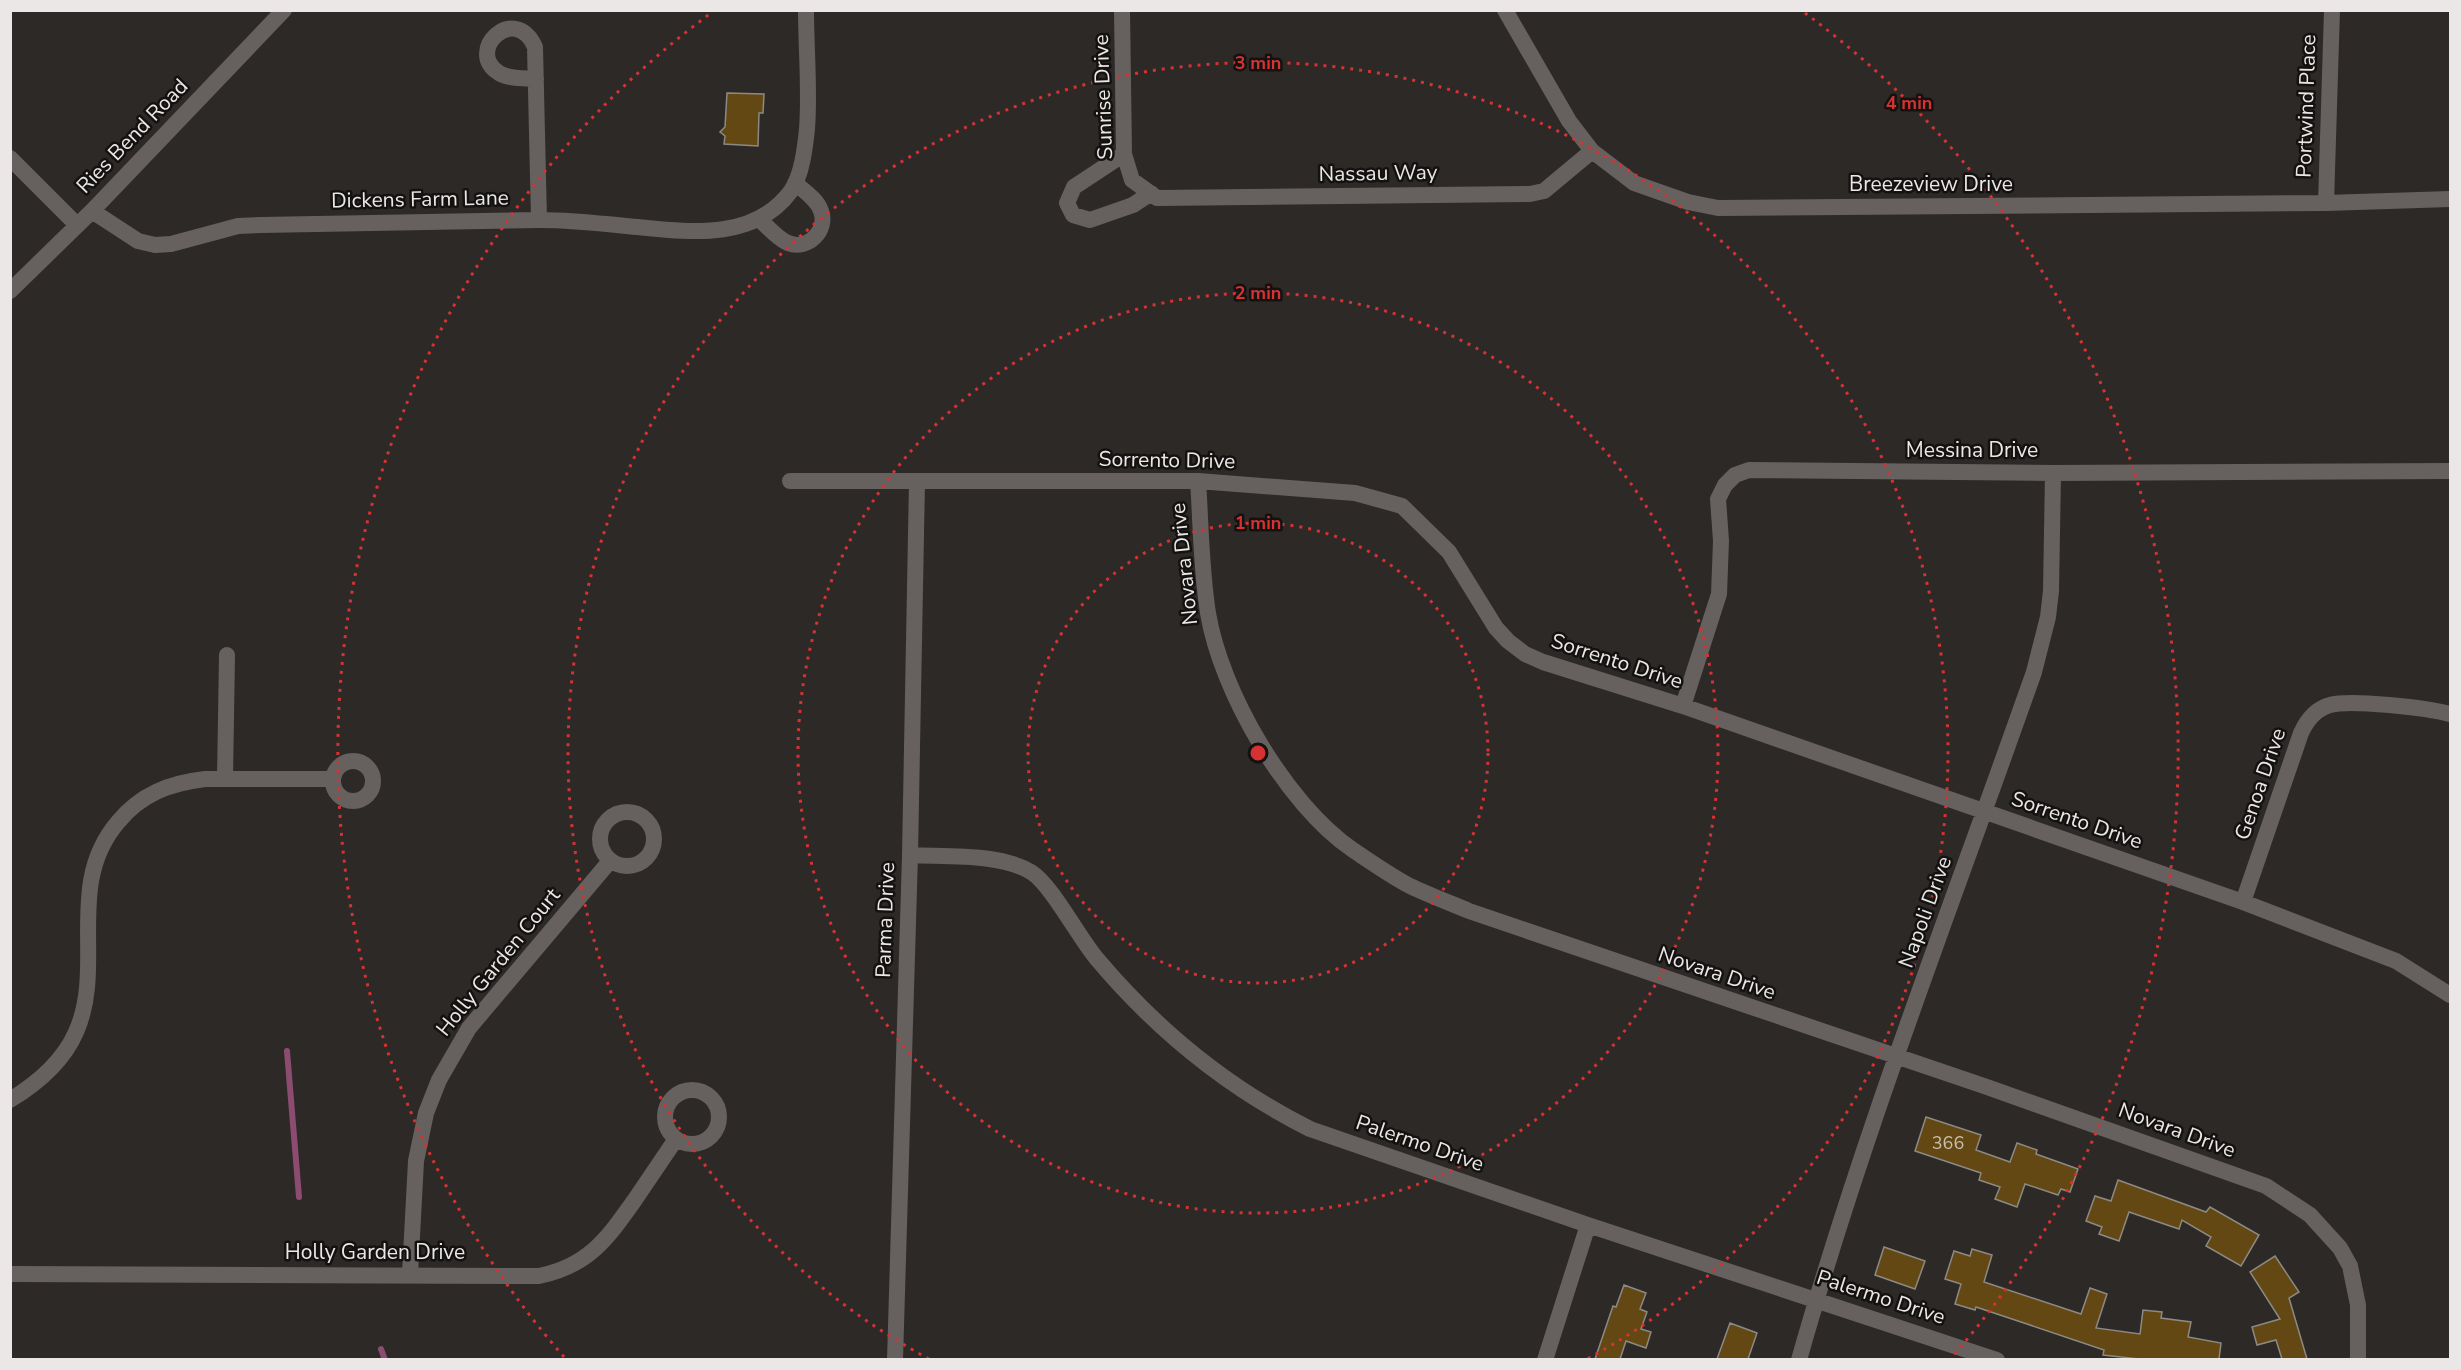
<svg xmlns="http://www.w3.org/2000/svg" width="2461" height="1370" font-family="'Nunito Sans',sans-serif">
<style>
.lines{fill:none;stroke-linecap:round;stroke-linejoin:round}
.stream{stroke:#8b4c70;stroke-width:6}
.building{fill:#634813;stroke:#8c8a85;stroke-width:1.5}
.minor{stroke:#66615f;stroke-width:16}
.ring{fill:none;stroke:#d73232;stroke-width:3;stroke-dasharray:3 6}
.labels{text-anchor:middle;dominant-baseline:central;stroke-width:5;stroke-linejoin:round;paint-order:stroke}
.number-label{font-size:18px;fill:#c8bfb1}
.street-label{font-size:21px;fill:#eae7e6;stroke:#141211}
.centre{fill:#d73232;stroke:#141211;stroke-width:3}
.ring-label{font-size:18px;text-anchor:middle;font-weight:bold;fill:#d73232;stroke:#141211;stroke-width:5;stroke-linejoin:round;paint-order:stroke}
</style>
<rect width="100%" height="100%" fill="#2d2927"/>
<g class="lines">
<path class="stream" d="M 287,1051 L 299,1197
M 381,1349 L 385,1360"/>
</g>
<path class="building" d="M 727,93 L 764,94 L 763,113 L 759,113 L 758,146 L 724,144 L 725,136 L 720,132 L 725,127 Z
M 1926,1117 L 1981,1135 L 1976,1150 L 2010,1162 L 2017,1143 L 2037,1150 L 2036,1154 L 2078,1169 L 2070,1192 L 2061,1189 L 2058,1195 L 2025,1184 L 2017,1207 L 1995,1199 L 2000,1187 L 1979,1180 L 1981,1173 L 1915,1151 Z
M 2118,1180 L 2206,1212 L 2210,1207 L 2259,1235 L 2241,1266 L 2206,1246 L 2211,1237 L 2182,1220 L 2179,1229 L 2129,1212 L 2119,1241 L 2099,1234 L 2102,1227 L 2086,1221 L 2095,1196 L 2111,1201 Z
M 1884,1247 L 1925,1261 L 1915,1289 L 1875,1275 Z
M 1972,1249 L 1992,1255 L 1984,1282 L 2081,1314 L 2090,1288 L 2107,1294 L 2096,1328 L 2140,1334 L 2143,1310 L 2162,1312 L 2161,1318 L 2191,1322 L 2188,1337 L 2221,1343 L 2219,1359 L 2139,1359 L 2103,1355 L 2104,1350 L 2027,1324 L 1976,1307 L 1975,1310 L 1955,1304 L 1961,1284 L 1945,1279 L 1954,1251 L 1970,1256 Z
M 2275,1256 L 2299,1292 L 2289,1298 L 2307,1359 L 2282,1359 L 2276,1340 L 2257,1345 L 2252,1327 L 2280,1319 L 2250,1272 Z
M 1624,1285 L 1646,1293 L 1640,1309 L 1647,1312 L 1641,1329 L 1651,1332 L 1646,1348 L 1626,1341 L 1620,1359 L 1595,1359 L 1613,1306 L 1616,1307 Z
M 1730,1323 L 1757,1333 L 1748,1359 L 1717,1359 Z"/>
<g class="lines">
<path class="minor" d="M 1122,10 L 1124,154 L 1132,180 L 1157,198 L 1530,194 L 1544,191 L 1592,151
M 1505,10 L 1569,121 L 1592,151 L 1634,183 L 1688,202 L 1718,208 L 2326,203 L 2450,199
M 536,79 C 525,78 508,79 499,73 C 464,51 515,2 535,47 L 539,220
M 1124,154 L 1074,187 L 1067,203 L 1073,215 L 1090,220 L 1133,205 L 1151,193
M 10,158 L 77,225
M 2326,203 L 2332,10
M 92,211 L 138,241 L 155,245 L 171,244 L 238,226 L 261,225 L 539,220 C 568,220 597,223 626,226 C 682,231 752,244 791,191 C 802,175 805,148 807,129 C 810,90 806,50 806,10
M 759,219 C 768,227 778,239 788,243 C 808,251 828,230 821,211 C 817,199 804,191 795,183
M 10,291 L 92,211 L 284,10
M 790,481 L 1198,481 L 1355,493 L 1402,506 L 1449,552 L 1496,628 L 1508,641 L 1525,654 L 1543,662 L 1683,706 L 2243,902 L 2396,961 L 2450,995
M 1198,481 C 1201,525 1201,569 1208,613 C 1221,692 1286,804 1353,850 C 1371,862 1391,876 1410,886 C 1429,895 1450,903 1469,911 L 1987,1087 L 2266,1186 L 2310,1215 L 2340,1248 L 2350,1266 L 2358,1305 L 2358,1360
M 1683,706 L 1719,594 L 1721,541 L 1718,499 L 1725,485 L 1735,475 L 1749,470 L 2053,473 L 2450,471
M333 781a20 20 0 1 1 40 0a20 20 0 1 1-40 0Z
M 225,779 L 227,655
M600 839a27 27 0 1 1 54 0a27 27 0 1 1-54 0Z
M 910,855 C 945,857 1000,853 1031,872 C 1051,884 1079,938 1097,959 C 1156,1029 1228,1088 1310,1129 L 1588,1225 L 1997,1360
M 2243,902 L 2301,733 C 2307,720 2315,709 2330,705 C 2350,699 2428,708 2450,714
M665 1117a27 27 0 1 1 54 0a27 27 0 1 1-54 0Z
M 10,1100 C 38,1083 63,1062 76,1032 C 106,965 64,885 118,822 C 141,794 170,783 205,779 L 331,779
M 10,1274 L 539,1276 C 588,1266 607,1239 634,1201 C 648,1180 662,1160 676,1139
M 410,1274 L 416,1161 L 426,1113 L 439,1080 L 469,1028 L 610,861
M 895,1360 L 910,855 L 917,481
M 1545,1360 L 1588,1225
M 1799,1360 C 1865,1126 1954,900 2034,672 L 2048,617 L 2051,591 L 2053,473"/>
</g>
<g class="ring">
<circle cx="1258" cy="753" r="230"/>
<circle cx="1258" cy="753" r="460"/>
<path d="M929 1359A690 690 0 1 1 1587 1359"/>
<path d="M564 1357A920 920 0 0 1 711 13M1805 13A920 920 0 0 1 1952 1357"/>
</g>
<g class="labels">
<g class="number-label">
<text x="1948" y="1143">366</text>
</g>
<g class="street-label">
<text transform="translate(1103 97) rotate(-92)">Sunrise Drive</text>
<text transform="translate(2306 106) rotate(-88)">Portwind Place</text>
<text transform="translate(132 136) rotate(-46)">Ries Bend Road</text>
<text transform="translate(1378 173) rotate(-1)">Nassau Way</text>
<text x="1931" y="184">Breezeview Drive</text>
<text transform="translate(420 199) rotate(-1)">Dickens Farm Lane</text>
<text x="1972" y="450">Messina Drive</text>
<text transform="translate(1167 460) rotate(1)">Sorrento Drive</text>
<text transform="translate(1184 564) rotate(-96)">Novara Drive</text>
<text transform="translate(1617 661) rotate(18)">Sorrento Drive</text>
<text transform="translate(2260 784) rotate(-71)">Genoa Drive</text>
<text transform="translate(2077 820) rotate(19)">Sorrento Drive</text>
<text transform="translate(1925 912) rotate(-70)">Napoli Drive</text>
<text transform="translate(885 920) rotate(-88)">Parma Drive</text>
<text transform="translate(498 962) rotate(-51)">Holly Garden Court</text>
<text transform="translate(1717 973) rotate(19)">Novara Drive</text>
<text transform="translate(2177 1130) rotate(20)">Novara Drive</text>
<text transform="translate(1420 1143) rotate(19)">Palermo Drive</text>
<text x="375" y="1252">Holly Garden Drive</text>
<text transform="translate(1881 1297) rotate(18)">Palermo Drive</text>
</g>
</g>
<circle cx="1258" cy="753" r="9" class="centre"/>
<g class="ring-label">
<text x="1258" y="69">3 min</text>
<text x="1909" y="109">4 min</text>
<text x="1258" y="299">2 min</text>
<text x="1258" y="529">1 min</text>
</g>
<rect width="2461" height="1370" fill="none" stroke="#eae7e6" stroke-width="24"/>
</svg>
